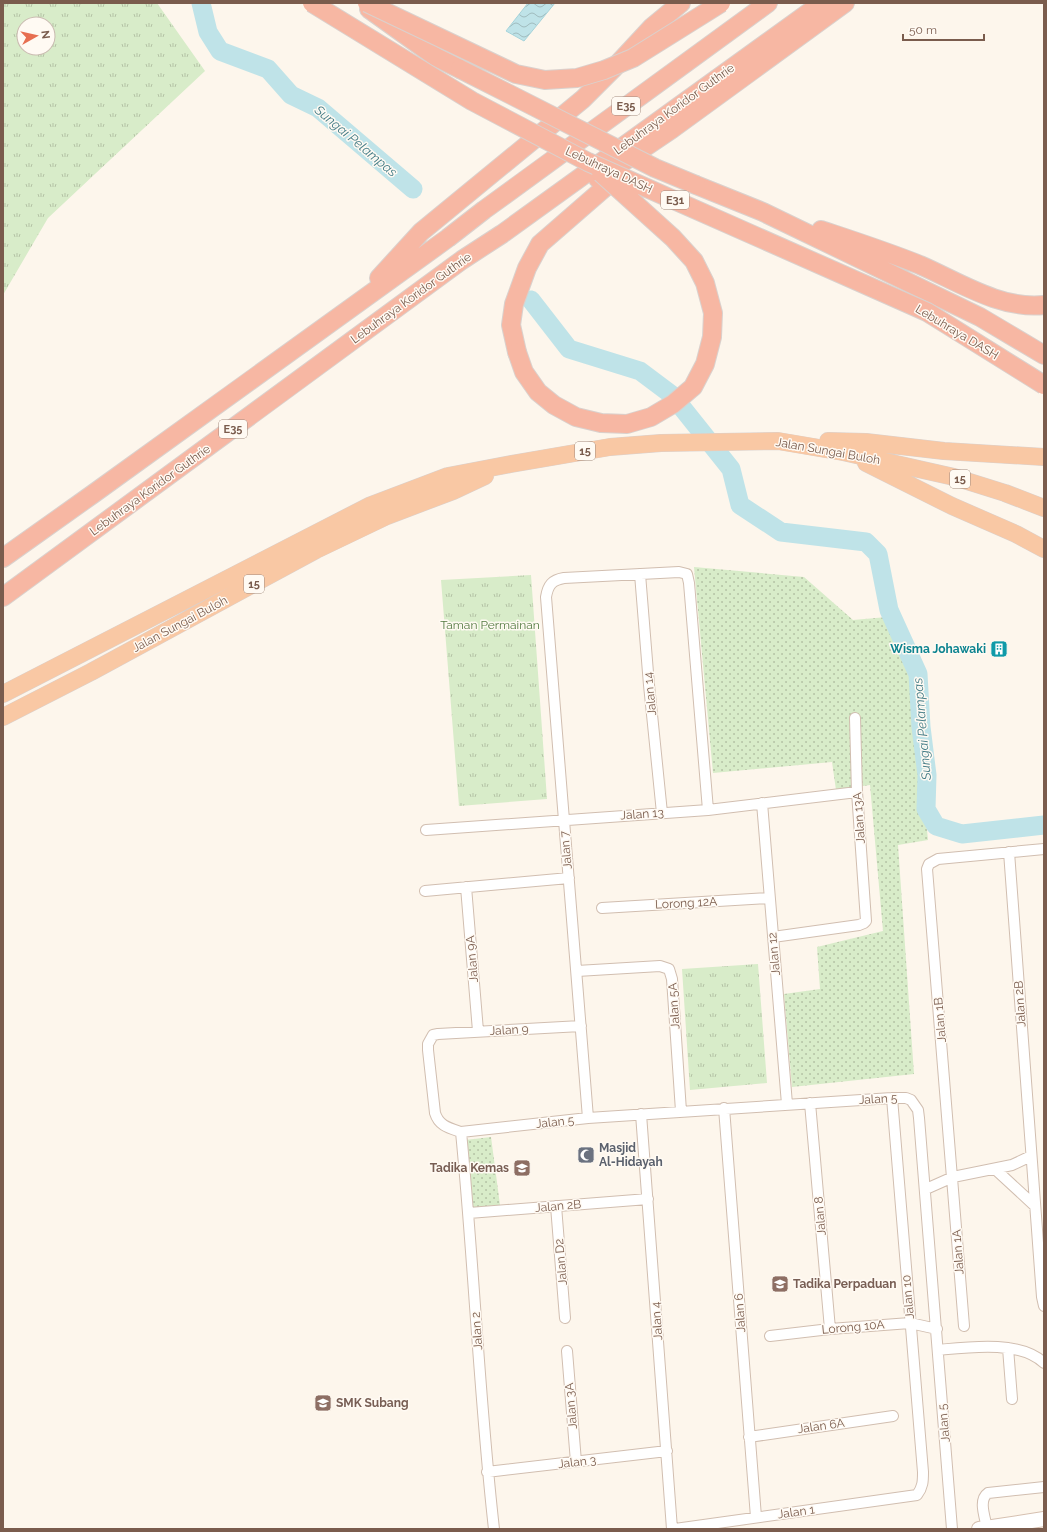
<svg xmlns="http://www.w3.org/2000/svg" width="1047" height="1532" font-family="Raleway,sans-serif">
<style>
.grass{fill:url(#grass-dots)}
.park{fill:url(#park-tufts);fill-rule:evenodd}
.water{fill:url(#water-waves);stroke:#a5d3da}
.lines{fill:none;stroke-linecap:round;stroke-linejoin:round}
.river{stroke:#bfe3e8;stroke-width:19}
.minor-casing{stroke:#d1beb0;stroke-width:12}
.secondary-casing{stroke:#d6c0b0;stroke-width:16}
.trunk-casing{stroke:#dad1cd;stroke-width:18}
.motorway-casing{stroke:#dad1cd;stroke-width:20}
.minor{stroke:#fff;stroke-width:10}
.secondary{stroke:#fff;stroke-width:14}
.trunk{stroke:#f9c8a4;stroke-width:17}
.motorway{stroke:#f7b7a3;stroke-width:18}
.motorway-bridge-casing{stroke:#dad1cd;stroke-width:20;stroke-linecap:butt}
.motorway-bridge{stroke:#f7b7a3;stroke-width:18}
.labels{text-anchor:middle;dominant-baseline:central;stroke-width:3;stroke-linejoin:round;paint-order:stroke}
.shield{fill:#fffaf3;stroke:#a28b7f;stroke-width:1}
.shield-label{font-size:11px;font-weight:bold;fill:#7a5c4d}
.street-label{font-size:12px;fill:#7a5c4d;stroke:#fffaf3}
.park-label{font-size:12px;fill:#537a41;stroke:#fffaf3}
.culture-label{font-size:12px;font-weight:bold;fill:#0d838f;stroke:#fffaf3;text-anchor:end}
.worship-label{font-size:12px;font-weight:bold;fill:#5b616d;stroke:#fffaf3;text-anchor:start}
.education-label{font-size:12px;font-weight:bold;fill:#785e54;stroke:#fffaf3;text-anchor:start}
.water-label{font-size:13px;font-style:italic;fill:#437c86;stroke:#fffaf3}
</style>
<defs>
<pattern id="grass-dots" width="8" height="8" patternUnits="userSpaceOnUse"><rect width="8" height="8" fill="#d8ecc9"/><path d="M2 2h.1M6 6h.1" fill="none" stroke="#b4c2a5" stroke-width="1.8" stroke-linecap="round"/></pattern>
<pattern id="park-tufts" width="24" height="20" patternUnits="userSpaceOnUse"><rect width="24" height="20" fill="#d8ecc9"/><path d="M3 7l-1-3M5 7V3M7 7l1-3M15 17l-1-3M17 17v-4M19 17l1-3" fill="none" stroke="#b4c2a5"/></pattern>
<pattern id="water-waves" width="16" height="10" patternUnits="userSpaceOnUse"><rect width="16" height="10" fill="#bfe3e8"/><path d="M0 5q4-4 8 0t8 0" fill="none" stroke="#a0bbbe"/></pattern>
</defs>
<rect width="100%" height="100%" fill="#fdf6ec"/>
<path class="grass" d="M 694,567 L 804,577 L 853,620 L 887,617 L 912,679 L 928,840 L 898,845 L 914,1074 L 792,1087 L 784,994 L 820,989 L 817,947 L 883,931 L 870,785 L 836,790 L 832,762 L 713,773 Z
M 491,1137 L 500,1205 L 471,1208 L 465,1140 Z"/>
<path class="park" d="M 3,3 L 157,3 L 205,71 L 48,218 L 3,295 ZM 24,24 L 48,24 L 48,48 L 24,48 Z
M 531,575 L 547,799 L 459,806 L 441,580 Z
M 758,964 L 767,1083 L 690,1090 L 682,969 Z"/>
<path class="water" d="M 528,3 L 555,3 L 524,41 L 506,31 Z"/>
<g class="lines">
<path class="river" d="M 201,3 L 208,32 L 220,51 L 268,69 L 291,95 L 318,108 L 413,189
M 531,300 L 569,349 L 640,371 L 672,395 L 731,469 L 740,505 L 781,532 L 866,542 L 878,554 L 889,610 L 918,674 L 921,727 L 927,775 L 926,809 L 936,826 L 962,834 L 1044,825"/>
<g class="minor-casing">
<path id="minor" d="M 640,574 L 649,685 L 662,813
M 762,803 L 787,1104
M 426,830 L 708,810 L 857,792
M 1009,852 L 1042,1297 L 1044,1306
M 466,887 L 478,1031
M 425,891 L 569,878
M 602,908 L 769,898
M 773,937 L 859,925 L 864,923 L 866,921 L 857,792 L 855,718
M 577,971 L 660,966 L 669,969 L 672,979 L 681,1111
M 581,1026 L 438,1034 L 433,1035 L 428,1044 L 428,1050 L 435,1113 C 439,1126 449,1128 461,1132 L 588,1118 L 892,1098 L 906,1098 L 911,1100 L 918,1110 L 919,1118 L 952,1529
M 810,1103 L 830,1329
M 724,1108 L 756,1517
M 641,1114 L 672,1529
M 588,1118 L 546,597 C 548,585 552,580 564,578 L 679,572 L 687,574 L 689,583 L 708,810
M 461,1132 C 474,1264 479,1397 494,1529
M 995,1169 L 1035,1206
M 926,1189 L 953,1177 L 1012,1165 L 1031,1156
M 556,1206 L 565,1318
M 469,1213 L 648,1199
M 964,1326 L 927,869 L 929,864 L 938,859 L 1044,849
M 770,1336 L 830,1329 L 910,1323 L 937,1329
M 1008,1348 L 1012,1399
M 938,1350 C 969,1347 1020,1340 1044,1363
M 567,1351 L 576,1462
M 749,1437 L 893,1416
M 487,1472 L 667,1451
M 987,1528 C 985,1517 978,1500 988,1493 L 1044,1487
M 675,1529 L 917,1495 C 923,1487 923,1481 923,1472 L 892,1098"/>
</g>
<g class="secondary-casing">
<path id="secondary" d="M 979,1529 L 1044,1519"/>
</g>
<g class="trunk-casing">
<path id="trunk" d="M 828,441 L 866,442 L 944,451 L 1044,457
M 866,463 L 952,506 L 1016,534 L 1044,549
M 3,694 L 369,506 L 448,476 L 511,464 L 610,447 L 661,443 L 778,441 L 843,452 L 954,477 L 1005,493 L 1044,508
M 3,717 L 91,672 L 316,550 L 387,516 L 453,491 L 485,476"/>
</g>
<g class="motorway-casing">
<path id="motorway" d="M 369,9 L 436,57 L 460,69
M 598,179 L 672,129 L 845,3
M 696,185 L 763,212 L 980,317 L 1044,355
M 821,230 C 854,241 888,252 920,265 C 957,281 1001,310 1044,305
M 379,278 L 421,232 L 583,99 L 613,69 L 651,28 L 681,3
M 517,352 L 511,325 L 514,304 L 527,268 L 540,244 L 617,177
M 3,558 L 93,494 L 448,238 L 484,210 L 768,3
M 3,597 L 462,260 L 502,234 L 822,3"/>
</g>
<use href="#minor" class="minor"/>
<use href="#secondary" class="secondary"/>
<use href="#trunk" class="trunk"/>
<use href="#motorway" class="motorway"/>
<g class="motorway-bridge-casing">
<path id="motorway-bridge" d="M 312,3 L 472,101 L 588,162 L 927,312 L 1044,385
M 367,3 L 516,74 L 545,80 L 577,78 L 604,70 L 633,58 L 721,3
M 460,69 L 655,168 L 696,185
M 517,352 L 524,372 L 538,392 L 554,405 L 576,417 L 601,423 L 627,424 L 651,417 L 673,404 L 693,387 L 705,364 L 712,337 L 713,313 L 705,283 L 694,261 L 673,238 L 601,173"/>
</g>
<use href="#motorway-bridge" class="motorway-bridge"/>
</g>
<defs>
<g id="building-square" transform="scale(0.9)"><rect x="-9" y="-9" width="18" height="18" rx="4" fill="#0f9aa8" stroke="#fffaf3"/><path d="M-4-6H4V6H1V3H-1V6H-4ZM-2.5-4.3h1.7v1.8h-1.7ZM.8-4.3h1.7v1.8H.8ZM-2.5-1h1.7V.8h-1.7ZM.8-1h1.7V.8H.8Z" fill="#fff"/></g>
<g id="mosque-square" transform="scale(0.9)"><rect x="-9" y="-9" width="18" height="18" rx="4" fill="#6b7280" stroke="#fffaf3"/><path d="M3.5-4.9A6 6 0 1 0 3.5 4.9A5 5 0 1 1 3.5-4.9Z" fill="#fff"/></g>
<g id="school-square" transform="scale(0.9)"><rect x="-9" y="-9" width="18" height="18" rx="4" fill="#8d6e63" stroke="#fffaf3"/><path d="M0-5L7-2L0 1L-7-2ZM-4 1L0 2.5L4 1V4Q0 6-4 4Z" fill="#fff"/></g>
</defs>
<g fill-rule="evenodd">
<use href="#building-square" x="999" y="649"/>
<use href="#mosque-square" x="586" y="1155"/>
<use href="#school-square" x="522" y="1168"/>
<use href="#school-square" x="780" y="1284"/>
<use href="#school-square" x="323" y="1403"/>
</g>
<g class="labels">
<g class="shield">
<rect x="612" y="97" width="28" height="18" rx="3"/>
<rect x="661" y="191" width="28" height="18" rx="3"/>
<rect x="219" y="420" width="28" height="18" rx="3"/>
<rect x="575" y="442" width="20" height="18" rx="3"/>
<rect x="950" y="470" width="20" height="18" rx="3"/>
<rect x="244" y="575" width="20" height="18" rx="3"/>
</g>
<g class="shield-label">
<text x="626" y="106">E35</text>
<text x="675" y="200">E31</text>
<text x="233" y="429">E35</text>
<text x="585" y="451">15</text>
<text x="960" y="479">15</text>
<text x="254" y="584">15</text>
</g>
<g class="street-label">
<text transform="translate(674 109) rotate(-36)">Lebuhraya Koridor Guthrie</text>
<text transform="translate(609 170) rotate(25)">Lebuhraya DASH</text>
<text transform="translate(411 298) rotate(-36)">Lebuhraya Koridor Guthrie</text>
<text transform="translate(957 332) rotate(31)">Lebuhraya DASH</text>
<text transform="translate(828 451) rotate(10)">Jalan Sungai Buloh</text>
<text transform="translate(150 490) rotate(-36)">Lebuhraya Koridor Guthrie</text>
<text transform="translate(180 624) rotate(-28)">Jalan Sungai Buloh</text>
<text transform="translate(650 694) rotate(-96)">Jalan 14</text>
<text transform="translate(642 814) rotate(-4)">Jalan 13</text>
<text transform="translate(859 818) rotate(-94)">Jalan 13A</text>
<text transform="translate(566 850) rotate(-95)">Jalan 7</text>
<text transform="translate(686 903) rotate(-3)">Lorong 12A</text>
<text transform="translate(774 954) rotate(-95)">Jalan 12</text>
<text transform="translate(472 959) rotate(-95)">Jalan 9A</text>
<text transform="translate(1020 1004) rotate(-94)">Jalan 2B</text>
<text transform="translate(674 1006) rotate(-94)">Jalan 5A</text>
<text transform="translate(940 1020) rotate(-95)">Jalan 1B</text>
<text transform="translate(509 1030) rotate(-3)">Jalan 9</text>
<text transform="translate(878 1099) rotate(-3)">Jalan 5</text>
<text transform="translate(555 1122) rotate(-6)">Jalan 5</text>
<text transform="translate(558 1206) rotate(-5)">Jalan 2B</text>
<text transform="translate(820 1216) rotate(-95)">Jalan 8</text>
<text transform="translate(958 1252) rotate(-94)">Jalan 1A</text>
<text transform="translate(561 1262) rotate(-95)">Jalan D2</text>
<text transform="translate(908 1297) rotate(-95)">Jalan 10</text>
<text transform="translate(740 1313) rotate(-94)">Jalan 6</text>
<text transform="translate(657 1321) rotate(-94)">Jalan 4</text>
<text transform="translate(853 1327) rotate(-5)">Lorong 10A</text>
<text transform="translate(477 1331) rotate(-94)">Jalan 2</text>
<text transform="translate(571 1406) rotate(-95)">Jalan 3A</text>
<text transform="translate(944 1423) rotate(-95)">Jalan 5</text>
<text transform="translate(821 1426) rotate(-8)">Jalan 6A</text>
<text transform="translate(577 1462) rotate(-7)">Jalan 3</text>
<text transform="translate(796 1512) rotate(-8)">Jalan 1</text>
</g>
<g class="park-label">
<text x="490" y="625">Taman Permainan</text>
</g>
<g class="culture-label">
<text x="986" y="649">Wisma Johawaki</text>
</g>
<g class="worship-label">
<text x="599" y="1148">Masjid<tspan x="599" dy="14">Al-Hidayah</tspan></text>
</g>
<g class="education-label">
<text x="509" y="1168" text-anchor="end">Tadika Kemas</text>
<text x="793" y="1284">Tadika Perpaduan</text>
<text x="336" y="1403">SMK Subang</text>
</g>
<g class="water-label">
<text transform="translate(356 141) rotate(40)">Sungai Pelampas</text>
<text transform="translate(922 729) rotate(-95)">Sungai Pelampas</text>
</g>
</g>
<rect width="1047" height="1532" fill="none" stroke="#7a5c4d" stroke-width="8"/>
<g transform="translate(36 36) rotate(82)"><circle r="19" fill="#fffaf3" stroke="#cabbb1"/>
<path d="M0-3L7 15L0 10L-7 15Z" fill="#e76f51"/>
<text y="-6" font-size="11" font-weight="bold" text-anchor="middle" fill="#7a5c4d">N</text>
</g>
<path d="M903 34v6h81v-6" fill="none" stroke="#7a5c4d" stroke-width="2"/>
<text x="909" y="34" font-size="12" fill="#7a5c4d" stroke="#fffaf3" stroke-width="3" paint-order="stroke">50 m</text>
</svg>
